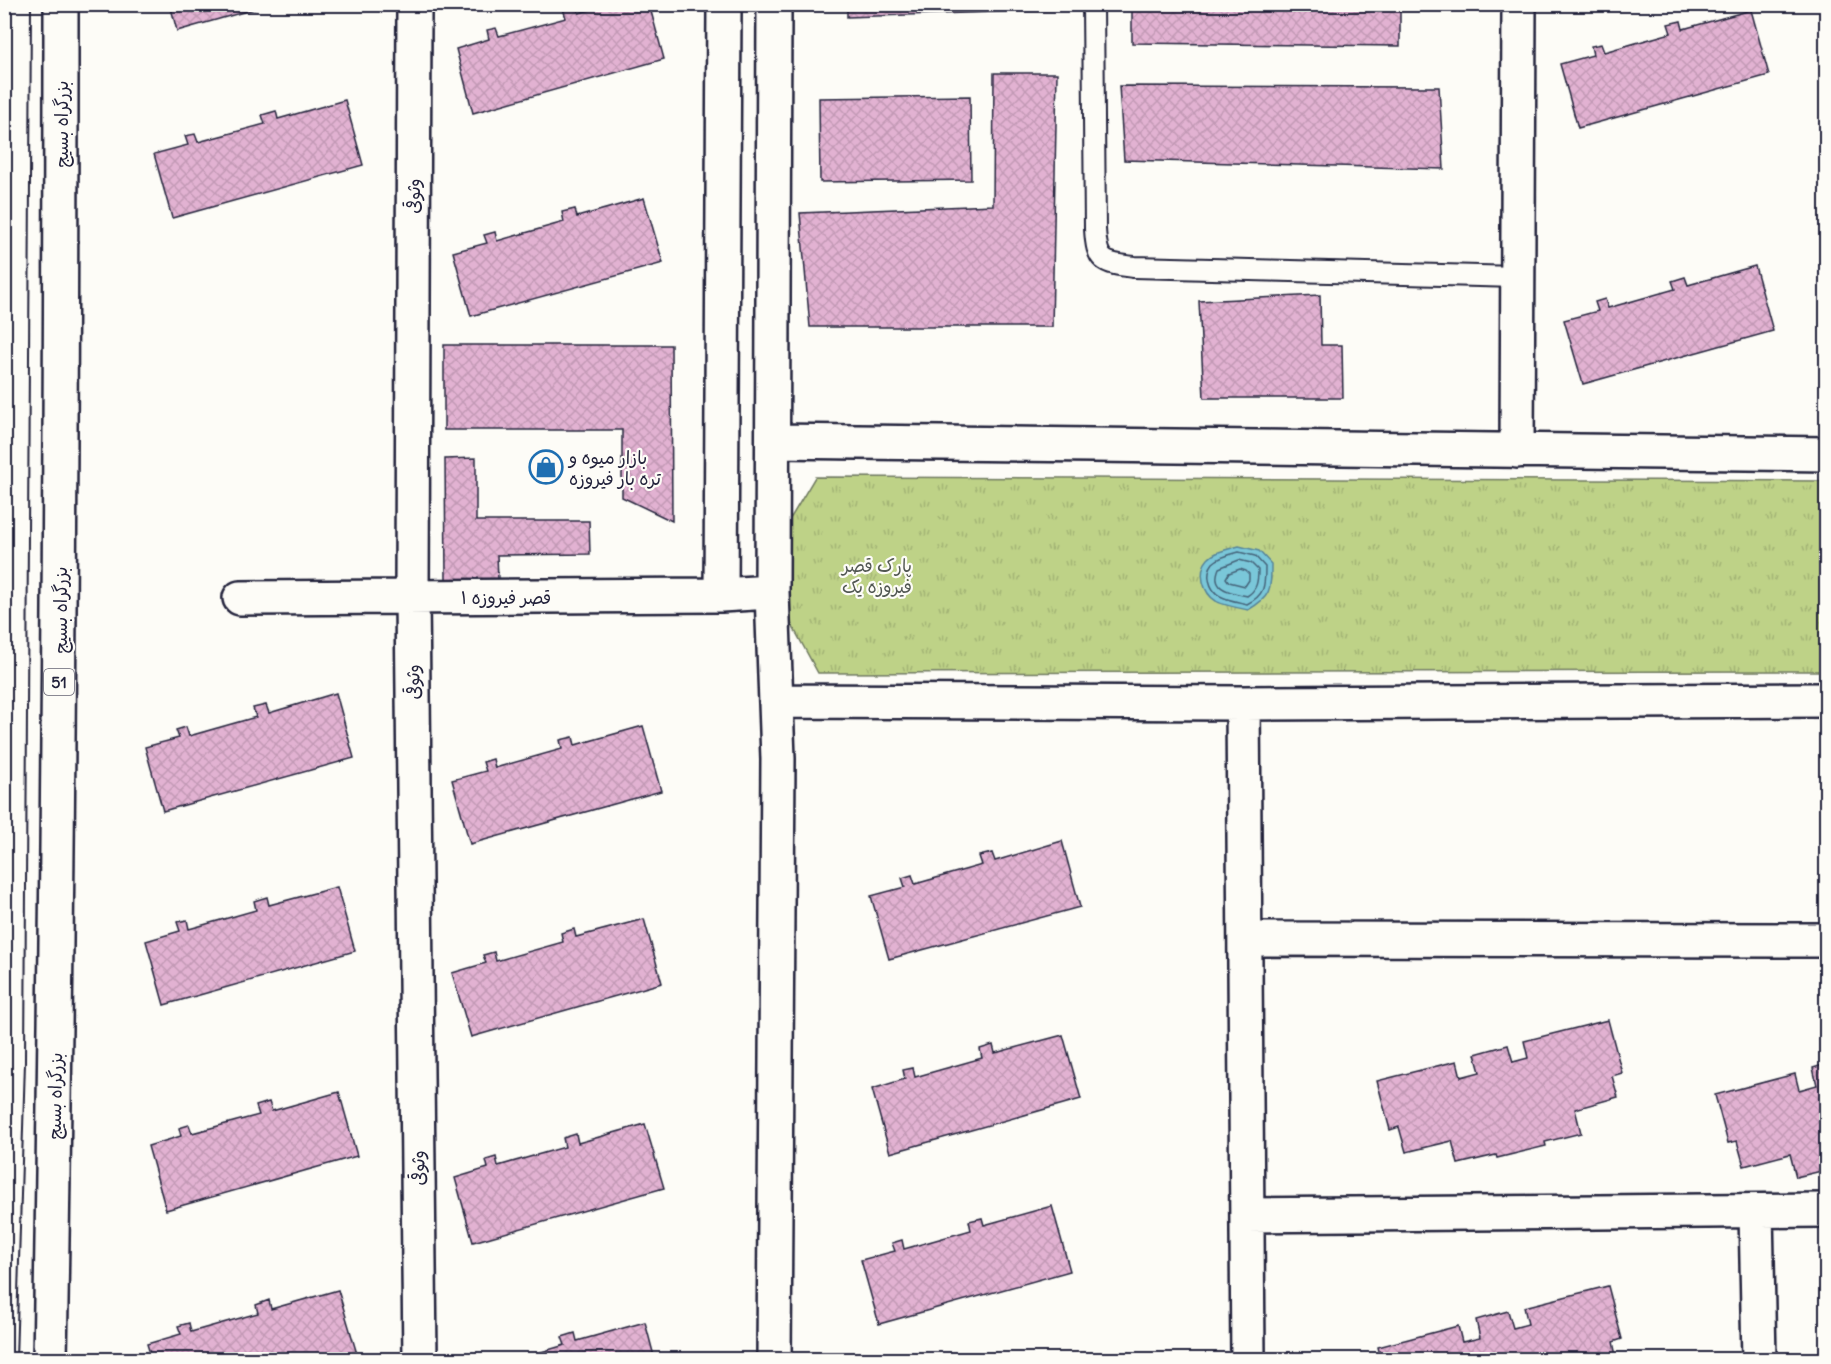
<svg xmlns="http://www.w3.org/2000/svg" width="1831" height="1364" font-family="Delius,'Playpen Sans Arabic',sans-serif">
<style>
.grass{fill:url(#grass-tufts);stroke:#707a61;stroke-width:1.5}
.water{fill:#7ac7d9;stroke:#57859a;stroke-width:1.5}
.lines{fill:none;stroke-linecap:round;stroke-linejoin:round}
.shore{stroke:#45647a;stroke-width:1.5}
.building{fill:url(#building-cross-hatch);stroke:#22223b;stroke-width:1.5}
.lane-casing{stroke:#22223b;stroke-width:24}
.street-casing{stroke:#22223b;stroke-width:38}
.highway-casing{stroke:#22223b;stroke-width:38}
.lane{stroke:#fdfcf7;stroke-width:20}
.street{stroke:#fdfcf7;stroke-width:33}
.highway{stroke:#fdfcf7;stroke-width:33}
.labels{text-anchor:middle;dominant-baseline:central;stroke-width:4.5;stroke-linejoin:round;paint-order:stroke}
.shield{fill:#fdfcf7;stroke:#646373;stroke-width:1.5}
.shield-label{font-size:16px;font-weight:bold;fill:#22223b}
.street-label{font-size:18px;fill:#22223b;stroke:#fdfcf7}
.poi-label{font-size:18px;fill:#22223b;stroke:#fdfcf7;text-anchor:start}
.park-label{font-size:18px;fill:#515752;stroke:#fdfcf7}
</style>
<defs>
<pattern id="grass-tufts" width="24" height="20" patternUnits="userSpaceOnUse" patternTransform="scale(1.5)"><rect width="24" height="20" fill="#bed287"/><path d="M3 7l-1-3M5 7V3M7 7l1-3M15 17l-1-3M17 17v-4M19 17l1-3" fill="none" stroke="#a3b475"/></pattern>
<pattern id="building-cross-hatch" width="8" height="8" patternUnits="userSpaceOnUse" patternTransform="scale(1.5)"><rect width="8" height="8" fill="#e2b2d2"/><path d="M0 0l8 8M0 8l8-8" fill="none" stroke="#c299b5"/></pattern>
</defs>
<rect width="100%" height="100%" fill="#fdfcf7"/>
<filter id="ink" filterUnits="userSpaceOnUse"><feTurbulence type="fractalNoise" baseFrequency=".0167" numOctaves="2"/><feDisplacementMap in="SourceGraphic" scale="12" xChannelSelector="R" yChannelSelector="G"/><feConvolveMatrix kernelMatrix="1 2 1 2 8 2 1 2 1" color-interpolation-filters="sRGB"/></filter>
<g filter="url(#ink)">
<path class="grass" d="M 815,477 L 1826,481 L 1826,671 L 818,673 L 761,568 Z"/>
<path class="water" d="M 1239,546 L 1259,551 L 1271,564 C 1271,590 1271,597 1248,610 C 1240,608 1222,605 1216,601 C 1203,593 1197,571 1208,559 C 1216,551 1229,549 1239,546 Z"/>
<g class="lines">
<path class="shore" d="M 1239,552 L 1255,556 L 1265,567 C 1265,586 1265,595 1247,604 C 1239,602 1227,600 1220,596 C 1209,590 1205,573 1213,563 C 1219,557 1231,554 1239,552 Z
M 1239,560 L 1251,563 L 1258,570 C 1258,581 1257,590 1247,596 C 1230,592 1210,590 1219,568 Z
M 1240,569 L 1246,571 L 1249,574 L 1249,580 L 1245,586 L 1229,582 L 1226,578 L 1229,573 Z"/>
</g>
<path class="building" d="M 170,4 L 272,4 L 177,31 Z
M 610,4 L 649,4 L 664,59 L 473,113 L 456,49 L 489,39 L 487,30 L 496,28 L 499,36 L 566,18 L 563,9 L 576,5 L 579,13 Z
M 847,4 L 1085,4 L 1085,9 L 847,17 Z
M 1132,4 L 1400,4 L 1400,46 L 1132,43 Z
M 1751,10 L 1769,75 L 1578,128 L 1560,64 L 1593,55 L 1591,46 L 1601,44 L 1604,52 L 1671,33 L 1668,24 L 1681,21 L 1683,29 Z
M 994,73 L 1057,73 L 1052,327 L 810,327 L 800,213 L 993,205 Z
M 1119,86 L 1439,87 L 1444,169 L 1124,160 Z
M 970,96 L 971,180 L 820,182 L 819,98 Z
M 345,100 L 363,165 L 172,218 L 154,154 L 188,145 L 185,136 L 195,134 L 198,142 L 265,124 L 262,115 L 276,111 L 278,119 Z
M 644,198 L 663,263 L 471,316 L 453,252 L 487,243 L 484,235 L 495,232 L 497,241 L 564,222 L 562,212 L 575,209 L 577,217 Z
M 1755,266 L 1773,331 L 1583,384 L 1564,320 L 1598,311 L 1595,302 L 1605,299 L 1608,308 L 1675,289 L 1672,281 L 1685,277 L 1688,285 Z
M 1320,295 L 1321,345 L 1342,345 L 1343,398 L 1204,398 L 1199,301 Z
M 444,345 L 671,345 L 672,521 L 622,497 L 622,430 L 444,430 Z
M 476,458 L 476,521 L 589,521 L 590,554 L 497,555 L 498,579 L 446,579 L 445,459 Z
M 336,693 L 354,758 L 163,811 L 145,747 L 179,738 L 176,730 L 186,727 L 189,736 L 256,717 L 253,708 L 266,705 L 269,713 Z
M 643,726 L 661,791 L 470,844 L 452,780 L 486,771 L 483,762 L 493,759 L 495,768 L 562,749 L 560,740 L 573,737 L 575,745 Z
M 1062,841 L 1080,907 L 889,959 L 871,896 L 905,887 L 902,878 L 912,875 L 915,884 L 982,865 L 979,856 L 992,853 L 995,861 Z
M 337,887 L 355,951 L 164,1005 L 146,941 L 180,931 L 177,922 L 187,920 L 189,929 L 256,910 L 254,901 L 267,897 L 269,905 Z
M 644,919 L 662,983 L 471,1037 L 452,973 L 486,963 L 483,955 L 494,952 L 496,961 L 563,942 L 561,933 L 574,929 L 576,937 Z
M 1608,1020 L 1622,1073 L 1612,1076 L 1618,1097 L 1575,1109 L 1581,1133 L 1545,1142 L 1546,1146 L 1497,1158 L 1496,1155 L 1458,1164 L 1452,1141 L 1406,1152 L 1399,1127 L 1390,1130 L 1377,1081 L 1457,1061 L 1461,1077 L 1480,1072 L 1475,1054 L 1508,1045 L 1513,1062 L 1528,1058 L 1524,1041 Z
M 1063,1035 L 1081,1099 L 890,1153 L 872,1089 L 905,1079 L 903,1070 L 913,1068 L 915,1077 L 982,1058 L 980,1049 L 993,1045 L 995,1053 Z
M 1826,1064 L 1826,1170 L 1796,1177 L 1790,1154 L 1744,1166 L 1737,1141 L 1728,1143 L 1715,1095 L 1795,1074 L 1799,1090 L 1817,1085 L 1813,1068 Z
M 339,1092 L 357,1156 L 166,1210 L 148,1146 L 181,1136 L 179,1128 L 189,1125 L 192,1133 L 259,1115 L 256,1106 L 269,1102 L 272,1111 Z
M 645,1124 L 664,1188 L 473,1242 L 455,1178 L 488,1168 L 486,1160 L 496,1157 L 498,1166 L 565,1147 L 563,1138 L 576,1134 L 578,1143 Z
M 1052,1206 L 1070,1271 L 879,1324 L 861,1260 L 895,1251 L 892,1243 L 902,1240 L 904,1249 L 971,1230 L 969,1221 L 982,1218 L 984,1225 Z
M 1608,1286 L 1622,1339 L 1613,1342 L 1617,1360 L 1381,1360 L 1378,1347 L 1458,1326 L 1462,1342 L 1480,1338 L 1476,1320 L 1508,1311 L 1513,1328 L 1528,1324 L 1524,1307 Z
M 338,1290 L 357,1354 L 339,1360 L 152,1360 L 147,1344 L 181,1334 L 178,1326 L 189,1323 L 191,1332 L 258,1313 L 256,1305 L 269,1300 L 271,1309 Z
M 645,1322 L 655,1360 L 514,1360 L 565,1345 L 562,1337 L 575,1333 L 577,1341 Z"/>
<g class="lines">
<g class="lane-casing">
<path id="lane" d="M 1093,4 L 1095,229 C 1097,262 1102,263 1134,267 L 1517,277
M 5,1360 L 14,1062 L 20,4"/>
</g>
<g class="street-casing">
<path id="street" d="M 414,4 L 412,597 L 420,1360
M 774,4 L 772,592 L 778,759 L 774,1360
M 774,441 L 1826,454
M 1517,451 L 1519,4
M 721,595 L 724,4
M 240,598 L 721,595 L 772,592
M 776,701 L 1243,703 L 1826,700
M 1243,703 L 1248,1360
M 1245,939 L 1826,940
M 1756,1211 L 1759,1360
M 1247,1215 L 1826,1210"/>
</g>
<g class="highway-casing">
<path id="highway" d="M 50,1360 C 58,908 61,456 61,4"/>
</g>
<use href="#lane" class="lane"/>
<use href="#street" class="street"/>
<use href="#highway" class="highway"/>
</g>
</g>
<defs>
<g id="shop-ring" transform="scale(1.725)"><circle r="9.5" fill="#fdfcf7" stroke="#1f6fb2" stroke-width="1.5"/><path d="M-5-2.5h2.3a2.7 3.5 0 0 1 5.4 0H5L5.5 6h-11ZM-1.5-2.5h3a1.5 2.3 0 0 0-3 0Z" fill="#1f6fb2"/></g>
</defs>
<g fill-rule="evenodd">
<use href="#shop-ring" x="546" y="467"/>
</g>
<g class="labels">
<rect class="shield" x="44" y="669" width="30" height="26" rx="4.5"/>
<g class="shield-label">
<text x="59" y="682">51</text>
</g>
<g class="street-label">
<text transform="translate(61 124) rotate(-90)">بزرگراه بسیج</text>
<text transform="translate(413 196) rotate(-90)">وثوقی</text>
<text x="506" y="597">قصر فیروزه ۱</text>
<text transform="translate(60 610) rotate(-90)">بزرگراه بسیج</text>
<text transform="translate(413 682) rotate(-91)">وثوقی</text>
<text transform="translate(55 1096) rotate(-89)">بزرگراه بسیج</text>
<text transform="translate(418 1168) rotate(-91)">وثوقی</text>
</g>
<g class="poi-label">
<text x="569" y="457">بازار میوه و<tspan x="569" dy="21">تره بار فیروزه</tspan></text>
</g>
<g class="park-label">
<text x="877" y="565">پارک قصر<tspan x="877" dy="21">فیروزه یک</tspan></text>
</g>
</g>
<rect width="1831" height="1364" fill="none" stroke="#fdfcf7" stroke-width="24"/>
<rect x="12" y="12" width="1807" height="1340" fill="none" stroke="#22223b" stroke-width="2" filter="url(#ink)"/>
</svg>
